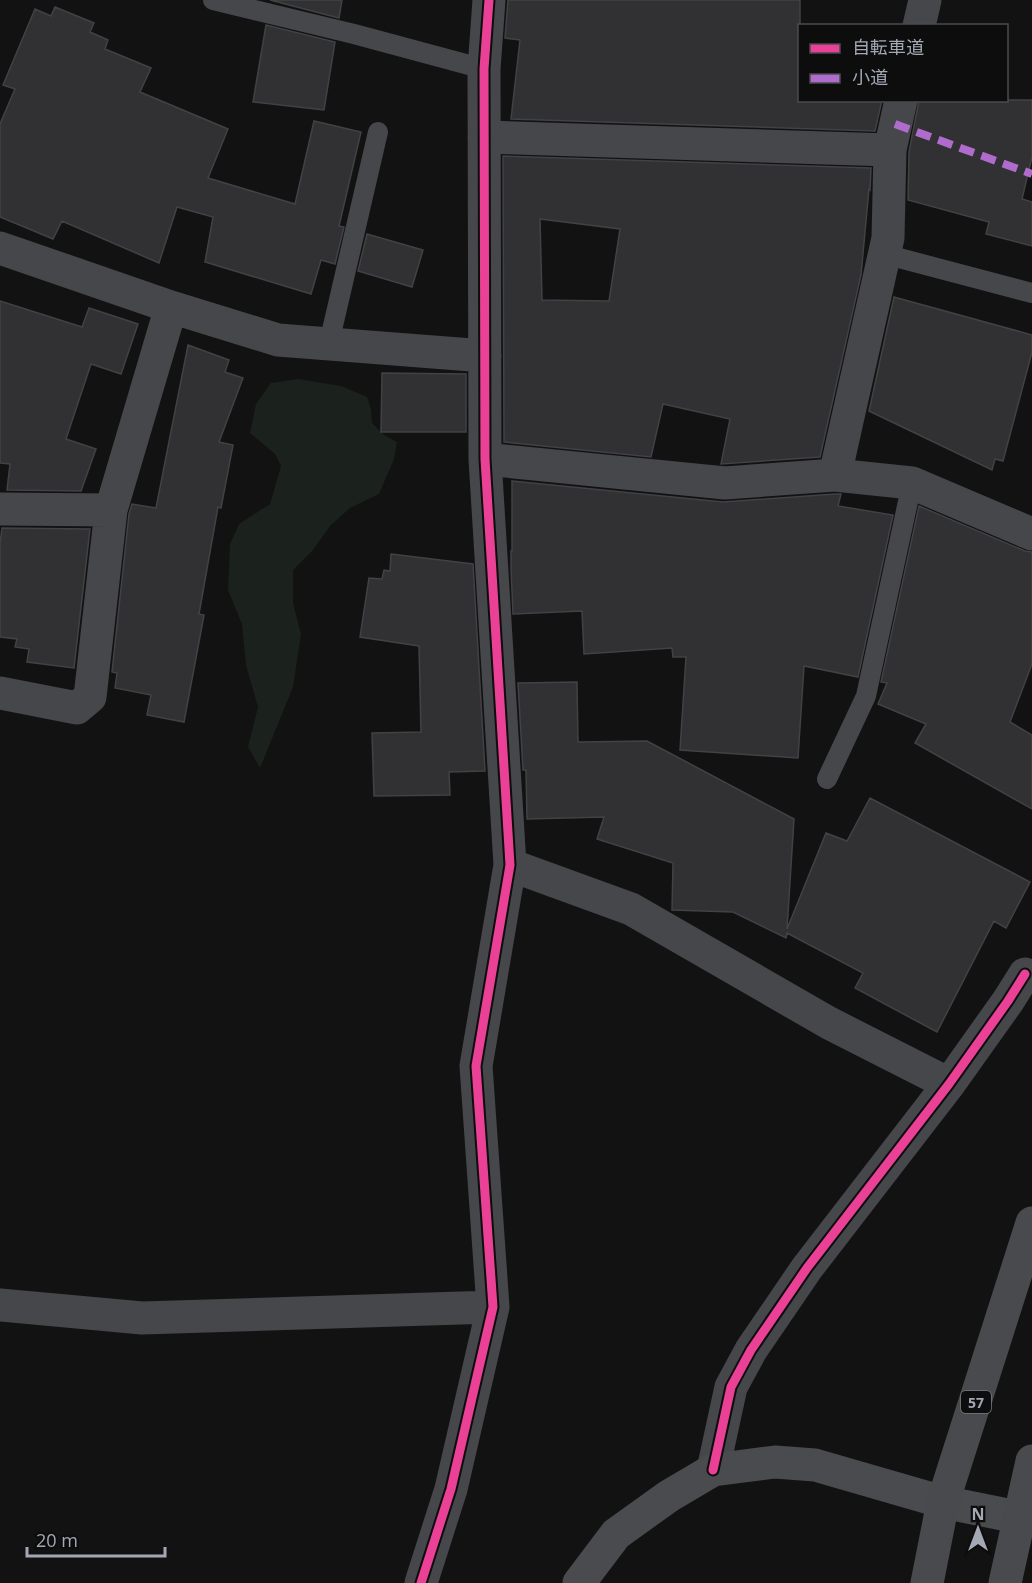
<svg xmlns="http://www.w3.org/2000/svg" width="1032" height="1583" font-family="'Open Sans','Noto Sans JP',sans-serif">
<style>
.green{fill:#1b211c}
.building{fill:#313133;stroke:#424246;stroke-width:1.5;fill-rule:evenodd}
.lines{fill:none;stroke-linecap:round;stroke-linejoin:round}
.lane{stroke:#46474b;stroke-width:20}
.street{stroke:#46474b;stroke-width:33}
.secondary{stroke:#4a4b4f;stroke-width:33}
.primary{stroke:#484a4d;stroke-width:33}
.quiet{stroke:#b06ccc;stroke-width:8;stroke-dasharray:15 8;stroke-linecap:butt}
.cycleway-casing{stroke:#0d0d0e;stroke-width:13}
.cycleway{stroke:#ea4096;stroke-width:9}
.labels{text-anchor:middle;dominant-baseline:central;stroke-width:4.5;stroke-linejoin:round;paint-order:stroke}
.shield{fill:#0d0d0e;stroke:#767a82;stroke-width:1.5}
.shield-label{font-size:14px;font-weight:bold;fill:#a3a8b4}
</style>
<rect width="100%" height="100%" fill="#121212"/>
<path class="green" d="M 298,379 L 341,386 L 367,397 L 371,409 L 372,423 L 384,435 L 397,442 L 394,459 L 379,494 L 350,508 L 331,525 L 312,551 L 293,570 L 293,603 L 301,634 L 293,687 L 260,768 L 248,747 L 258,707 L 246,665 L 242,624 L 228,590 L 230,544 L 239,524 L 270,504 L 281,466 L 275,454 L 250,433 L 256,404 L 271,383 Z"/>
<path class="building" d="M 270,0 L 342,0 L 339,18 Z
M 508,0 L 800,0 L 800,100 L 882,100 L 875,131 L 511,119 L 520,40 L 505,38 Z
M 55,7 L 94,23 L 90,32 L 108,40 L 105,49 L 151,68 L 140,92 L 228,129 L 208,178 L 295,204 L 314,121 L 361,132 L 339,226 L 344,227 L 335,264 L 321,260 L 311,294 L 205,262 L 213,217 L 177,207 L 159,263 L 62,221 L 53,239 L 0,217 L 0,124 L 15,89 L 3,85 L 35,9 L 51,16 Z
M 266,25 L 335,42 L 324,110 L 253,102 Z
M 919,100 L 1032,100 L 1032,157 L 1022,199 L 1032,202 L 1032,246 L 986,234 L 989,222 L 908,200 L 909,152 Z
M 503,156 L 871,168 L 870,190 L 869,189 L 861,275 L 820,457 L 721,464 L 730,419 L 663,404 L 651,457 L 504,442 ZM 540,219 L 620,229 L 609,301 L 542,300 Z
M 367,234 L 423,250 L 412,287 L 358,271 Z
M 894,297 L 1032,335 L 1032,352 L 1003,461 L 995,459 L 992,470 L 869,411 Z
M 0,301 L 82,327 L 89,308 L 138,324 L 121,374 L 91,364 L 66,439 L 96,449 L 81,491 L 7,490 L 10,464 L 0,463 Z
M 188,345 L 229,360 L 225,372 L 243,378 L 219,442 L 233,445 L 221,508 L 218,507 L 199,614 L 204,615 L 184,722 L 147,715 L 151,695 L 115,688 L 117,673 L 112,672 L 129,514 L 132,504 L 156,508 Z
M 382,373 L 466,374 L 466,432 L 381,432 Z
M 512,481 L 723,502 L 835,494 L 841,494 L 838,506 L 893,515 L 858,677 L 804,666 L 798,758 L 680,750 L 686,657 L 673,657 L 672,648 L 584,654 L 582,611 L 513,614 L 511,569 L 511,551 L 512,551 Z
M 919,506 L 1025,551 L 1032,552 L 1032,664 L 1010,722 L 1032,735 L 1032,809 L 915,743 L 926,724 L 878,704 L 887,683 L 881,682 Z
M 2,528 L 90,529 L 74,668 L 27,662 L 29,649 L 15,647 L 17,639 L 0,637 L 0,544 Z
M 391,554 L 473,564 L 485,771 L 449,772 L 450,795 L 374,796 L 372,733 L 421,732 L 419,646 L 360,637 L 369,578 L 382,579 L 384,570 L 390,571 Z
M 577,682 L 578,742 L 647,741 L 794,819 L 787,929 L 826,833 L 847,841 L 870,798 L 1030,882 L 1006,928 L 994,921 L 937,1032 L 855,988 L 863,973 L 787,933 L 786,938 L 733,912 L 672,910 L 673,863 L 597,839 L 604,817 L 527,819 L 526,770 L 523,770 L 518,683 Z"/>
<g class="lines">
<path class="lane" d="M 213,0 L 354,34 L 484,69
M 884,254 L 1032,293
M 329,343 L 378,132
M 827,779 L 866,696 L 912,483"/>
<path class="street" d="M 919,26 L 925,0
M 484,137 L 890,150
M 0,248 L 171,307 L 278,340 L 485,356
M 485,459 L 725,483 L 835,475 L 912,483 L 1032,534
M 835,475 L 888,238 L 890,150 L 901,100
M 0,509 L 111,510
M 0,693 L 77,708 L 90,697 L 111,510 L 171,307
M 510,865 L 631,909 L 829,1023 L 949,1084
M 0,1305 L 142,1318 L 493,1307
M 713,1470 L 731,1387 L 751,1350 L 807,1268 L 949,1084 L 1008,1001 L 1025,974
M 421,1583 L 451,1489 L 493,1307 L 476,1066 L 510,865 L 485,459 L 484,69 L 489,0"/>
<path class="secondary" d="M 579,1583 L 616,1534 L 669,1496 L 713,1470 L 775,1462 L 815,1465 L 943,1502 L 1032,1520"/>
<path class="primary" d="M 927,1583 L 943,1502 L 1032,1223
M 1005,1583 L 1032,1461"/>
<path class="quiet" d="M 895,124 L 1032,174"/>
<g class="cycleway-casing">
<path id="cycleway" d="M 713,1470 L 731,1387 L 751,1350 L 807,1268 L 949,1084 L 1008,1001 L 1025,974
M 421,1583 L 451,1489 L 493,1307 L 476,1066 L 510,865 L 485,459 L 484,69 L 489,0"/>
</g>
<use href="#cycleway" class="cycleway"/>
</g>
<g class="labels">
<rect class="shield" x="961" y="1391" width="30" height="22" rx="4.5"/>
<g class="shield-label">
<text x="976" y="1402">57</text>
</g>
</g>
<rect x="798" y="24" width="210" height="78" fill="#0d0d0e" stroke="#494b50" stroke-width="1.5"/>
<rect x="810" y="44" width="30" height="9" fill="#ea4096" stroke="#494b50" stroke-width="1.5"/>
<text x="852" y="54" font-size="18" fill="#a3a8b4">自転車道</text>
<rect x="810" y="74" width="30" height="9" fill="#b06ccc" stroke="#494b50" stroke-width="1.5"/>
<text x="852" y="84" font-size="18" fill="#a3a8b4">小道</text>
<g transform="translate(978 1529)" stroke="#0d0d0e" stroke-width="4.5" paint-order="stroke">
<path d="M0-4.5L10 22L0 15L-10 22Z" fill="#a3a8b4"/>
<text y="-9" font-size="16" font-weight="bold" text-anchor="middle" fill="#a3a8b4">N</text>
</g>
<path d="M27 1547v9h138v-9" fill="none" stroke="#a3a8b4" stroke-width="3"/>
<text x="36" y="1547" font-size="18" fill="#a3a8b4" stroke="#0d0d0e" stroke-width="4.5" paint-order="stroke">20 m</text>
</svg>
